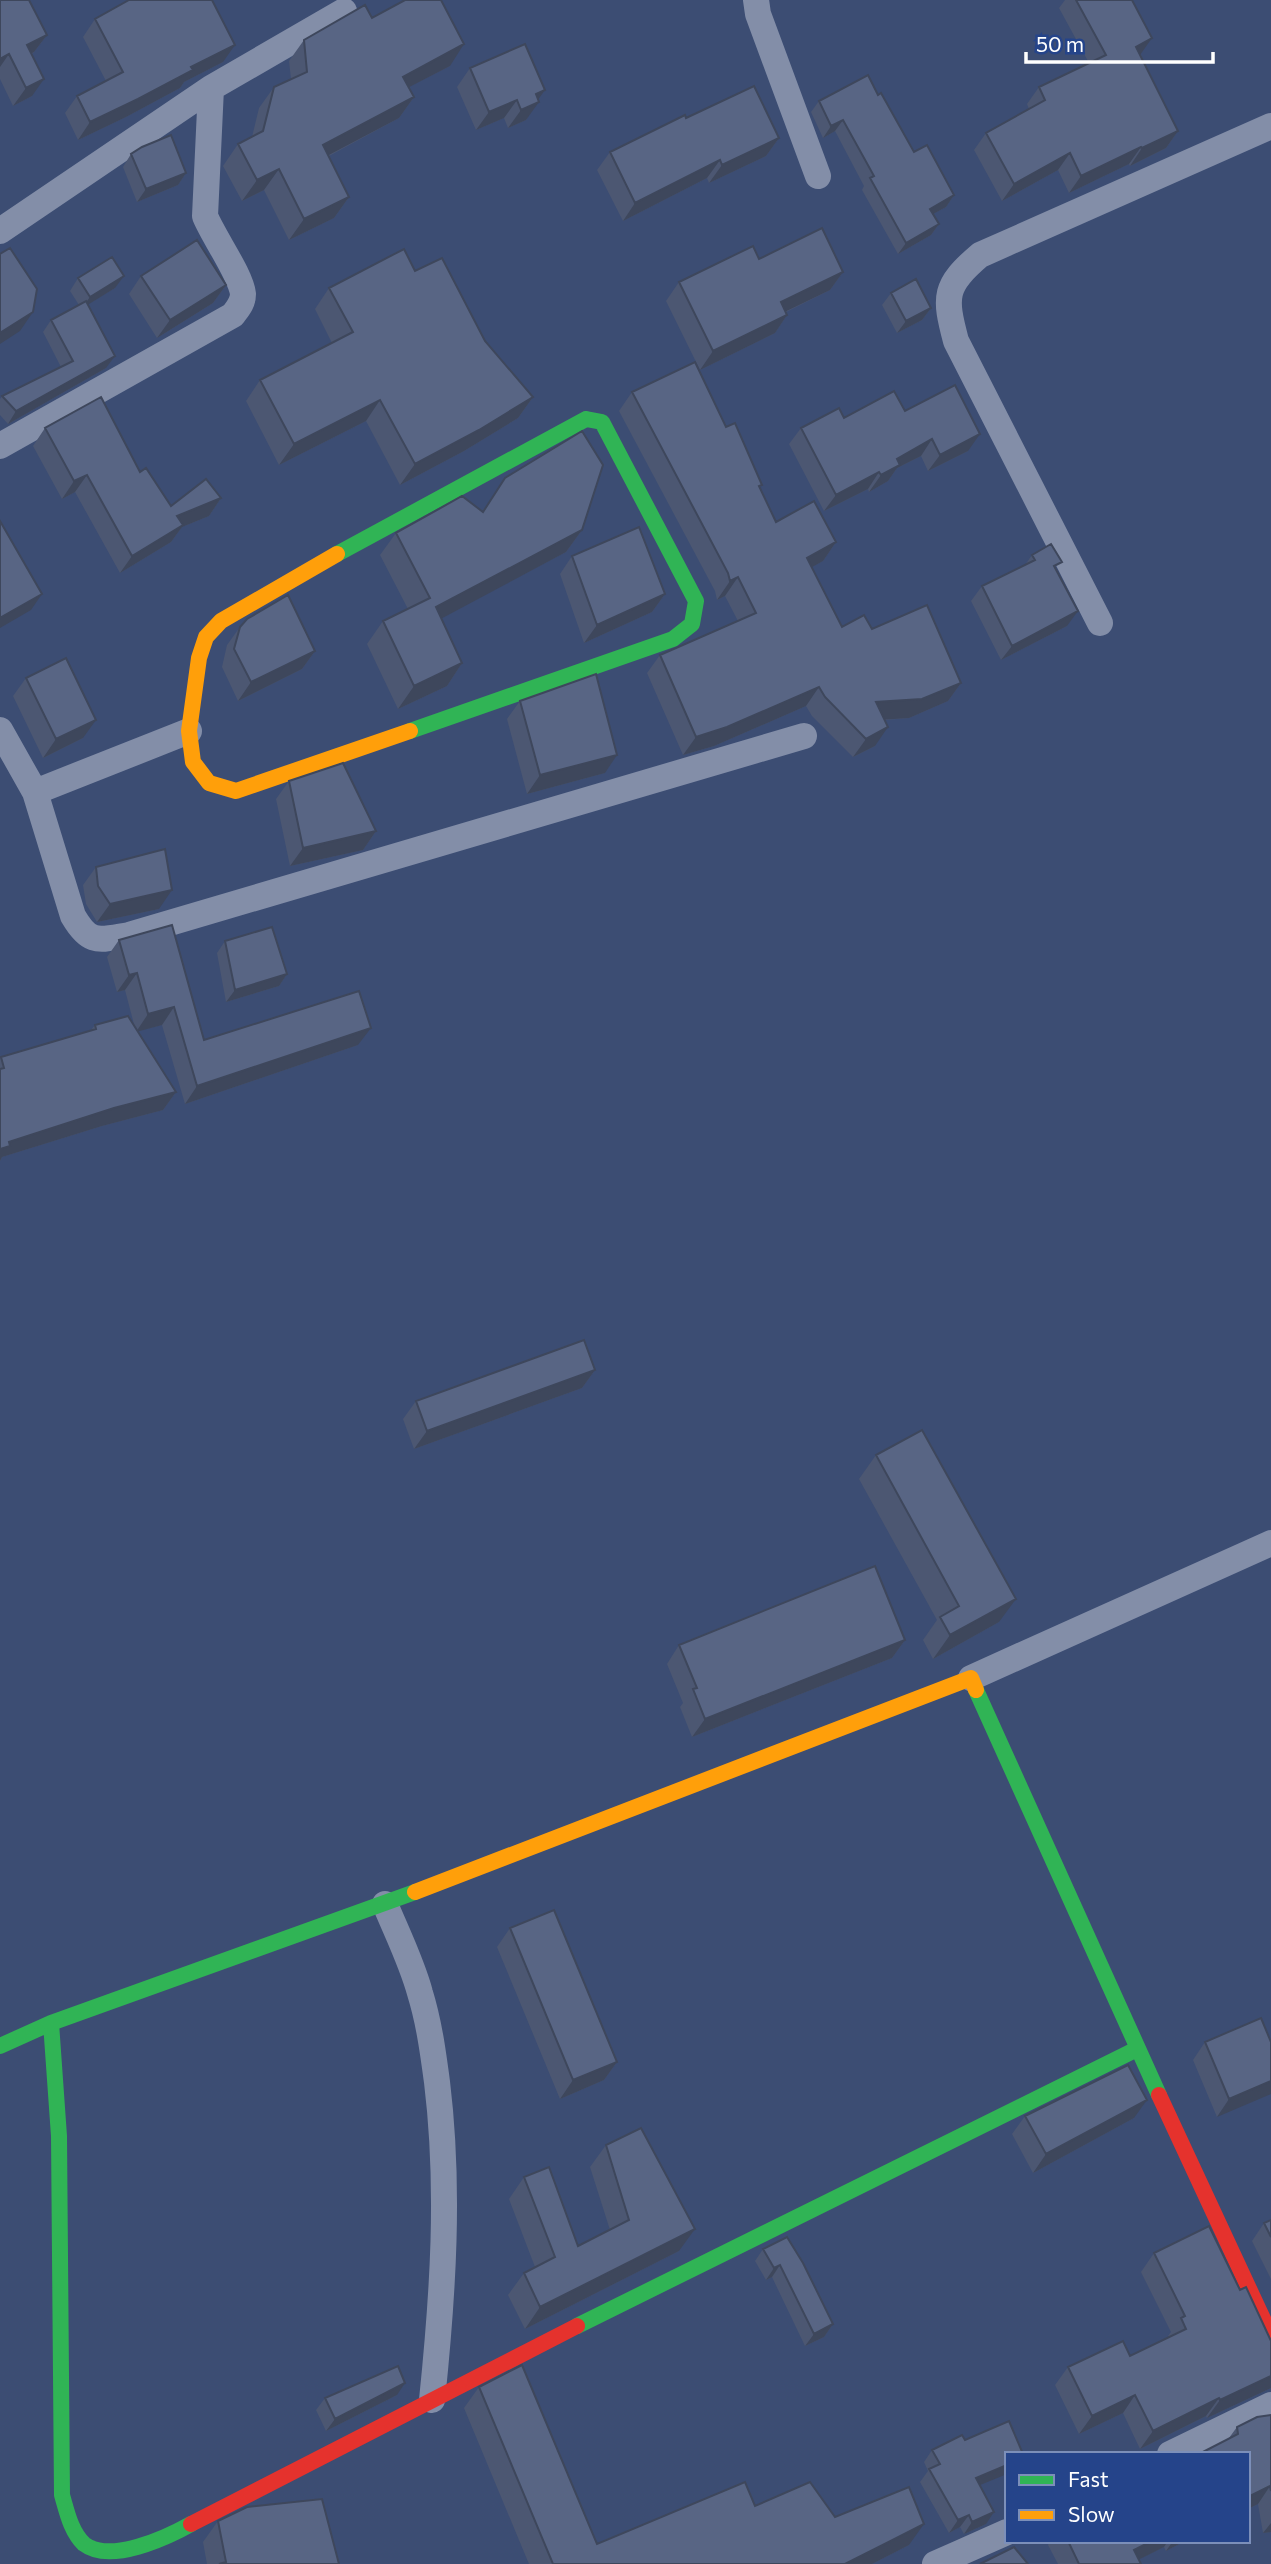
<svg xmlns="http://www.w3.org/2000/svg" width="1271" height="2564" font-family="Commissioner,sans-serif">
<style>
.lines{fill:none;stroke-linecap:round;stroke-linejoin:round}
.street{stroke:#838ea8;stroke-width:26}
.fast{stroke:#30b455;stroke-width:16}
.slow{stroke:#ff9f0a;stroke-width:16}
.jam{stroke:#e5322d;stroke-width:16}
.wall{fill:#4c5772}
.shaded-wall{fill:#3e475c}
.building{fill:#586584;stroke:#3e475c;stroke-width:2}
</style>
<rect width="100%" height="100%" fill="#3c4d73"/>
<g class="lines">
<path class="street" d="M 756,0 L 758,14 L 818,176
M 0,231 L 211,88 L 344,11
M 0,446 L 233,315 C 238,308 243,303 243,294 C 241,275 214,238 205,216 L 211,88
M 1100,623 L 956,341 C 944,296 944,286 980,255 L 1271,126
M 0,730 L 35,792 L 73,916 C 90,945 98,940 129,935 L 804,736
M 35,792 L 189,731
M 971,1678 L 1271,1543
M 385,1904 C 397,1933 412,1963 420,1993 C 429,2022 433,2052 437,2082 C 450,2188 443,2294 432,2400
M 1170,2454 L 1271,2405
M 935,2564 L 1007,2532"/>
<path class="fast" d="M 337,554 L 586,419
M 410,731 L 673,639 L 692,624 L 696,601 L 602,422 L 586,419
M 976,1690 L 1159,2095
M 51,2023 L 59,2136 L 62,2495 C 67,2512 71,2532 84,2544 C 110,2564 166,2538 191,2524
M 0,2046 L 51,2023 L 415,1892
M 577,2326 L 1137,2049"/>
<path class="slow" d="M 337,554 L 221,621 L 206,637 L 199,658 L 189,731 L 193,762 L 209,783 L 236,791 L 410,731
M 415,1892 L 971,1678 L 976,1690"/>
<path class="jam" d="M 1159,2095 L 1271,2336
M 191,2524 L 577,2326"/>
</g>
<path class="wall" d="M 0,0 L 47,35 L 34,52 L 32,54 L 32,96 L 13,106 L 0,79 Z
M 1065,0 L 1132,0 L 1141,55 L 1178,131 L 1166,148 L 1130,166 L 1129,164 L 1069,193 L 1058,170 L 1002,201 L 974,150 L 986,133 L 1029,109 L 1027,104 L 1039,87 L 1089,63 L 1059,8 Z
M 372,18 L 450,66 L 408,87 L 414,97 L 399,118 L 329,156 L 349,197 L 334,218 L 289,240 L 264,190 L 242,201 L 223,166 L 238,144 L 252,137 L 259,108 L 274,87 L 291,79 L 289,61 L 304,40 Z
M 95,19 L 223,62 L 184,82 L 180,88 L 126,117 L 78,140 L 65,113 L 77,96 L 106,81 L 83,37 Z
M 470,68 L 538,100 L 526,120 L 508,128 L 504,118 L 476,130 L 457,87 Z
M 878,95 L 914,152 L 954,195 L 946,207 L 933,214 L 939,224 L 931,235 L 898,254 L 862,190 L 864,186 L 835,131 L 823,138 L 811,112 L 819,101 Z
M 779,138 L 766,156 L 709,183 L 707,178 L 623,221 L 597,170 L 610,152 Z
M 131,154 L 186,173 L 178,185 L 137,202 L 123,167 Z
M 759,259 L 843,272 L 830,290 L 786,312 L 787,315 L 775,333 L 700,370 L 666,301 L 679,282 Z
M 415,271 L 485,341 L 533,397 L 518,418 L 464,451 L 400,485 L 366,421 L 279,465 L 246,401 L 260,380 L 332,343 L 315,309 L 329,288 Z
M 141,276 L 226,285 L 213,303 L 157,338 L 129,294 Z
M 78,278 L 115,288 L 88,304 L 106,368 L 8,424 L 0,415 L 0,399 L 2,396 L 61,367 L 43,332 L 51,320 L 79,305 L 70,291 Z
M 891,293 L 931,308 L 922,320 L 897,333 L 882,305 Z
M 632,392 L 726,427 L 760,488 L 776,522 L 836,542 L 823,561 L 811,567 L 842,627 L 872,629 L 961,683 L 948,701 L 909,718 L 885,720 L 875,746 L 853,757 L 812,716 L 806,706 L 714,746 L 683,755 L 647,673 L 660,655 L 738,621 L 725,596 L 717,600 L 715,591 L 619,411 Z
M 905,411 L 968,451 L 928,471 L 921,456 L 897,468 L 888,481 L 869,492 L 868,489 L 824,511 L 789,444 L 801,428 L 844,418 Z
M 45,428 L 171,506 L 221,498 L 209,516 L 182,527 L 171,542 L 120,573 L 75,492 L 62,499 L 33,446 Z
M 505,478 L 582,530 L 566,552 L 441,618 L 462,663 L 447,686 L 398,709 L 367,644 L 383,621 L 408,609 L 380,555 L 396,533 L 482,512 Z
M 1032,555 L 1056,570 L 1067,626 L 1001,660 L 971,601 L 982,586 L 1025,565 Z
M 572,556 L 665,594 L 652,612 L 584,643 L 560,574 Z
M 240,627 L 315,651 L 302,669 L 238,701 L 222,667 L 227,645 Z
M 26,678 L 83,738 L 43,758 L 13,696 Z
M 520,701 L 605,773 L 527,794 L 507,719 Z
M 289,781 L 376,831 L 363,850 L 290,866 L 276,799 Z
M 96,867 L 159,909 L 97,922 L 86,904 L 83,885 Z
M 119,940 L 204,1040 L 358,1045 L 185,1104 L 162,1025 L 137,1031 L 176,1092 L 163,1110 L 102,1126 L 2,1157 L 0,1161 L 0,1059 L 1,1057 L 91,1030 L 95,1025 L 135,1028 L 125,990 L 117,992 L 107,957 Z
M 225,941 L 287,974 L 279,986 L 226,1002 L 217,953 Z
M 595,1370 L 582,1388 L 414,1449 L 403,1419 L 416,1401 Z
M 876,1455 L 999,1622 L 933,1659 L 923,1640 L 937,1620 L 859,1479 Z
M 905,1640 L 892,1658 L 692,1737 L 680,1707 L 683,1703 L 667,1664 L 679,1645 Z
M 510,1928 L 617,2062 L 604,2080 L 560,2099 L 497,1947 Z
M 1205,2042 L 1271,2042 L 1217,2117 L 1193,2060 Z
M 1025,2116 L 1134,2118 L 1033,2173 L 1012,2134 Z
M 606,2145 L 679,2251 L 525,2329 L 508,2295 L 524,2273 L 535,2267 L 509,2199 L 524,2177 L 578,2246 L 610,2230 L 590,2167 Z
M 1271,2220 L 1271,2279 L 1252,2241 L 1264,2223 Z
M 787,2237 L 833,2324 L 824,2337 L 805,2346 L 772,2277 L 766,2280 L 755,2261 L 763,2249 Z
M 1154,2253 L 1240,2290 L 1271,2341 L 1271,2388 L 1207,2418 L 1206,2416 L 1140,2449 L 1123,2413 L 1079,2434 L 1055,2385 L 1068,2367 L 1130,2356 L 1169,2337 L 1168,2336 L 1171,2332 L 1141,2272 Z
M 479,2387 L 597,2544 L 755,2506 L 835,2517 L 909,2545 L 872,2564 L 529,2564 L 464,2408 Z
M 397,2395 L 326,2431 L 316,2410 L 325,2398 Z
M 1271,2415 L 1271,2532 L 1263,2533 L 1258,2504 L 1248,2509 L 1248,2454 L 1229,2438 L 1237,2427 Z
M 932,2450 L 980,2485 L 986,2524 L 964,2534 L 960,2527 L 949,2533 L 920,2482 L 928,2471 L 924,2462 Z
M 218,2521 L 339,2564 L 207,2564 L 203,2542 Z
M 1050,2541 L 1185,2541 L 1166,2551 L 1164,2547 L 1139,2559 L 1141,2564 L 1058,2564 L 1048,2545 Z"/>
<path class="shaded-wall" d="M 47,35 L 34,52 L 15,62 L 27,45 Z
M 1152,38 L 1140,55 L 1136,47 Z
M 464,44 L 450,66 L 388,98 L 403,77 Z
M 235,45 L 223,62 L 184,82 L 180,88 L 126,117 L 78,140 L 90,122 L 191,67 Z
M 9,54 L 0,67 L 0,59 Z
M 44,79 L 32,96 L 13,106 L 26,88 Z
M 545,90 L 535,104 L 539,102 L 526,120 L 508,128 L 521,110 L 536,94 Z
M 414,97 L 399,118 L 308,166 L 323,145 Z
M 517,100 L 504,118 L 476,130 L 489,112 Z
M 843,120 L 835,131 L 823,138 L 831,126 Z
M 1178,131 L 1166,148 L 1130,166 L 1142,148 Z
M 779,138 L 766,156 L 709,183 L 722,165 Z
M 1141,147 L 1129,164 L 1069,193 L 1081,176 Z
M 1070,153 L 1058,170 L 1002,201 L 1014,184 Z
M 720,160 L 707,178 L 623,221 L 635,203 Z
M 279,169 L 264,190 L 242,201 L 257,180 Z
M 186,173 L 178,185 L 137,202 L 146,189 Z
M 954,195 L 946,207 L 922,220 L 930,209 Z
M 349,197 L 334,218 L 289,240 L 304,219 Z
M 939,224 L 931,235 L 898,254 L 906,243 Z
M 843,272 L 830,290 L 768,320 L 781,302 Z
M 124,276 L 115,288 L 81,309 L 90,297 Z
M 226,285 L 213,303 L 157,338 L 170,320 Z
M 931,308 L 922,320 L 897,333 L 906,321 Z
M 33,312 L 20,331 L 0,344 L 0,333 Z
M 787,315 L 775,333 L 700,370 L 713,351 Z
M 115,356 L 106,368 L 8,424 L 16,411 Z
M 533,397 L 518,418 L 464,451 L 400,485 L 415,464 Z
M 380,400 L 366,421 L 279,465 L 294,444 Z
M 980,434 L 968,451 L 928,471 L 940,455 Z
M 932,439 L 921,456 L 897,468 L 888,481 L 869,492 L 881,475 L 897,459 Z
M 879,472 L 868,489 L 824,511 L 836,495 Z
M 87,475 L 75,492 L 62,499 L 74,481 Z
M 221,498 L 209,516 L 182,527 L 171,542 L 120,573 L 132,556 L 177,516 Z
M 582,530 L 566,552 L 420,630 L 436,607 Z
M 836,542 L 823,561 L 794,577 L 807,558 Z
M 738,577 L 725,596 L 717,600 L 730,581 Z
M 42,594 L 31,610 L 0,628 L 0,618 Z
M 665,594 L 652,612 L 584,643 L 597,625 Z
M 1078,611 L 1067,626 L 1001,660 L 1012,646 Z
M 315,651 L 302,669 L 238,701 L 251,682 Z
M 462,663 L 447,686 L 398,709 L 414,686 Z
M 961,683 L 948,701 L 909,718 L 863,721 L 876,702 Z
M 819,687 L 806,706 L 714,746 L 683,755 L 696,737 Z
M 96,720 L 83,738 L 43,758 L 56,739 Z
M 888,727 L 875,746 L 853,757 L 866,739 Z
M 617,755 L 605,773 L 527,794 L 540,775 Z
M 376,831 L 363,850 L 290,866 L 303,848 Z
M 172,890 L 159,909 L 97,922 L 110,904 Z
M 137,973 L 125,990 L 117,992 L 129,975 Z
M 287,974 L 279,986 L 226,1002 L 235,990 Z
M 174,1007 L 162,1025 L 136,1032 L 148,1014 Z
M 371,1028 L 358,1045 L 185,1104 L 197,1086 Z
M 176,1092 L 163,1110 L 102,1126 L 2,1157 L 0,1161 L 0,1149 L 9,1142 L 114,1108 Z
M 595,1370 L 582,1388 L 414,1449 L 427,1431 Z
M 1016,1599 L 999,1622 L 933,1659 L 950,1635 Z
M 905,1640 L 892,1658 L 692,1737 L 705,1719 Z
M 617,2062 L 604,2080 L 560,2099 L 573,2080 Z
M 1271,2081 L 1271,2094 L 1217,2117 L 1229,2099 Z
M 1147,2100 L 1134,2118 L 1033,2173 L 1046,2154 Z
M 695,2229 L 679,2251 L 525,2329 L 540,2307 Z
M 780,2265 L 772,2277 L 766,2280 L 774,2268 Z
M 833,2324 L 824,2337 L 805,2346 L 814,2334 Z
M 1271,2376 L 1271,2388 L 1207,2418 L 1220,2400 Z
M 405,2383 L 397,2395 L 326,2431 L 335,2419 Z
M 1135,2395 L 1123,2413 L 1079,2434 L 1092,2416 Z
M 1219,2398 L 1206,2416 L 1140,2449 L 1153,2431 Z
M 1007,2465 L 1007,2474 L 968,2490 L 976,2478 Z
M 1270,2486 L 1258,2504 L 1248,2509 L 1248,2497 Z
M 994,2512 L 986,2524 L 964,2534 L 972,2522 Z
M 969,2515 L 960,2527 L 949,2533 L 958,2520 Z
M 1271,2523 L 1271,2532 L 1263,2533 Z
M 924,2524 L 909,2545 L 872,2564 L 845,2564 Z
M 1152,2541 L 1168,2541 L 1164,2547 L 1130,2564 L 1134,2550 Z
M 1173,2541 L 1185,2541 L 1166,2551 Z"/>
<path class="building" d="M 0,0 L 29,0 L 47,35 L 27,45 L 44,79 L 26,88 L 9,54 L 0,59 Z
M 129,0 L 212,0 L 235,45 L 191,67 L 193,70 L 138,99 L 90,122 L 77,96 L 123,72 L 95,19 Z
M 405,0 L 441,0 L 464,44 L 403,77 L 414,97 L 323,145 L 349,197 L 304,219 L 279,169 L 257,180 L 238,144 L 263,131 L 274,87 L 307,72 L 304,40 L 365,5 L 372,18 Z
M 1076,0 L 1132,0 L 1152,38 L 1136,47 L 1178,131 L 1142,148 L 1141,147 L 1081,176 L 1070,153 L 1014,184 L 986,133 L 1045,100 L 1039,87 L 1106,55 Z
M 525,44 L 545,90 L 536,94 L 539,102 L 521,110 L 517,100 L 489,112 L 470,68 Z
M 868,75 L 878,95 L 881,93 L 914,152 L 927,145 L 954,195 L 930,209 L 939,224 L 906,243 L 870,178 L 874,176 L 843,120 L 831,126 L 819,101 Z
M 754,86 L 779,138 L 722,165 L 720,160 L 635,203 L 610,152 L 685,115 L 686,118 Z
M 171,135 L 186,173 L 146,189 L 131,154 L 142,147 Z
M 822,228 L 843,272 L 781,302 L 787,315 L 713,351 L 679,282 L 753,246 L 759,259 Z
M 197,240 L 226,285 L 170,320 L 141,276 Z
M 10,248 L 37,289 L 33,312 L 0,333 L 0,254 Z
M 404,249 L 415,271 L 442,258 L 485,341 L 533,397 L 479,430 L 415,464 L 380,400 L 294,444 L 260,380 L 353,332 L 329,288 Z
M 112,257 L 124,276 L 90,297 L 78,278 Z
M 916,279 L 931,308 L 906,321 L 891,293 Z
M 86,301 L 115,356 L 16,411 L 2,396 L 73,361 L 51,320 Z
M 695,362 L 726,427 L 735,423 L 762,485 L 759,486 L 776,522 L 814,501 L 836,542 L 807,558 L 842,627 L 864,615 L 872,629 L 927,605 L 961,683 L 922,699 L 876,702 L 888,727 L 866,739 L 825,697 L 819,687 L 727,727 L 696,737 L 660,655 L 756,613 L 738,577 L 730,581 L 728,573 L 632,392 Z
M 955,385 L 980,434 L 940,455 L 932,439 L 897,459 L 900,465 L 881,475 L 879,472 L 836,495 L 801,428 L 839,408 L 844,418 L 894,391 L 905,411 Z
M 101,397 L 140,472 L 146,468 L 171,506 L 206,479 L 221,498 L 177,516 L 183,525 L 132,556 L 87,475 L 74,481 L 45,428 Z
M 582,431 L 603,465 L 582,530 L 436,607 L 462,663 L 414,686 L 383,621 L 430,598 L 396,533 L 462,496 L 483,512 L 505,478 Z
M 0,521 L 42,594 L 0,618 Z
M 639,527 L 665,594 L 597,625 L 572,556 Z
M 1051,544 L 1062,562 L 1054,566 L 1078,611 L 1012,646 L 982,586 L 1035,560 L 1032,555 Z
M 288,595 L 315,651 L 251,682 L 234,649 L 240,627 L 247,619 Z
M 66,658 L 96,720 L 56,739 L 26,678 Z
M 596,674 L 617,755 L 540,775 L 520,701 Z
M 343,763 L 376,831 L 303,848 L 289,781 Z
M 165,849 L 172,890 L 110,904 L 98,886 L 96,867 Z
M 172,925 L 204,1040 L 359,991 L 371,1028 L 197,1086 L 174,1007 L 148,1014 L 137,973 L 129,975 L 119,940 Z
M 272,927 L 287,974 L 235,990 L 225,941 Z
M 128,1016 L 176,1092 L 114,1108 L 9,1142 L 10,1146 L 0,1149 L 0,1069 L 4,1068 L 1,1057 L 96,1029 L 95,1025 Z
M 584,1340 L 595,1370 L 427,1431 L 416,1401 Z
M 922,1430 L 1016,1599 L 950,1635 L 940,1617 L 959,1606 L 876,1455 Z
M 875,1566 L 905,1640 L 705,1719 L 693,1689 L 697,1688 L 679,1645 Z
M 554,1910 L 617,2062 L 573,2080 L 510,1928 Z
M 1261,2018 L 1271,2042 L 1271,2081 L 1229,2099 L 1205,2042 Z
M 1128,2065 L 1147,2100 L 1046,2154 L 1025,2116 Z
M 641,2128 L 695,2229 L 540,2307 L 524,2273 L 555,2257 L 524,2177 L 549,2167 L 578,2246 L 629,2220 L 606,2145 Z
M 1271,2220 L 1271,2237 L 1264,2223 Z
M 1209,2226 L 1240,2290 L 1246,2287 L 1271,2341 L 1271,2376 L 1220,2400 L 1219,2398 L 1153,2431 L 1135,2395 L 1092,2416 L 1068,2367 L 1123,2341 L 1130,2356 L 1186,2329 L 1181,2318 L 1185,2316 L 1154,2253 Z
M 787,2237 L 803,2263 L 833,2324 L 814,2334 L 780,2265 L 774,2268 L 763,2249 Z
M 522,2365 L 597,2544 L 745,2482 L 755,2506 L 810,2482 L 835,2517 L 909,2487 L 924,2524 L 845,2564 L 553,2564 L 479,2387 Z
M 398,2366 L 405,2383 L 335,2419 L 325,2398 Z
M 1271,2415 L 1271,2491 L 1270,2486 L 1248,2497 L 1248,2454 L 1199,2454 L 1238,2434 L 1237,2427 L 1257,2417 Z
M 1009,2421 L 1023,2454 L 1007,2454 L 1007,2465 L 976,2478 L 994,2512 L 972,2522 L 969,2515 L 958,2520 L 929,2469 L 940,2464 L 932,2450 L 962,2435 L 965,2440 Z
M 322,2499 L 339,2564 L 219,2564 L 226,2562 L 218,2521 L 247,2507 Z
M 1068,2541 L 1152,2541 L 1134,2550 L 1141,2564 L 1079,2564 Z
M 1014,2547 L 1028,2564 L 980,2564 Z"/>
<rect x="1005" y="2452" width="245" height="91" fill="#25448a" stroke="#7c8fb9" stroke-width="2"/>
<rect x="1019" y="2475" width="35" height="10" fill="#30b455" stroke="#7c8fb9" stroke-width="2"/>
<text x="1068" y="2487" font-size="21" fill="#ffffff">Fast</text>
<rect x="1019" y="2510" width="35" height="10" fill="#ff9f0a" stroke="#7c8fb9" stroke-width="2"/>
<text x="1068" y="2522" font-size="21" fill="#ffffff">Slow</text>
<path d="M1026 52v10h187v-10" fill="none" stroke="#ffffff" stroke-width="3.5"/>
<text x="1036" y="52" font-size="21" fill="#ffffff" stroke="#25448a" stroke-width="5" paint-order="stroke">50 m</text>
</svg>
